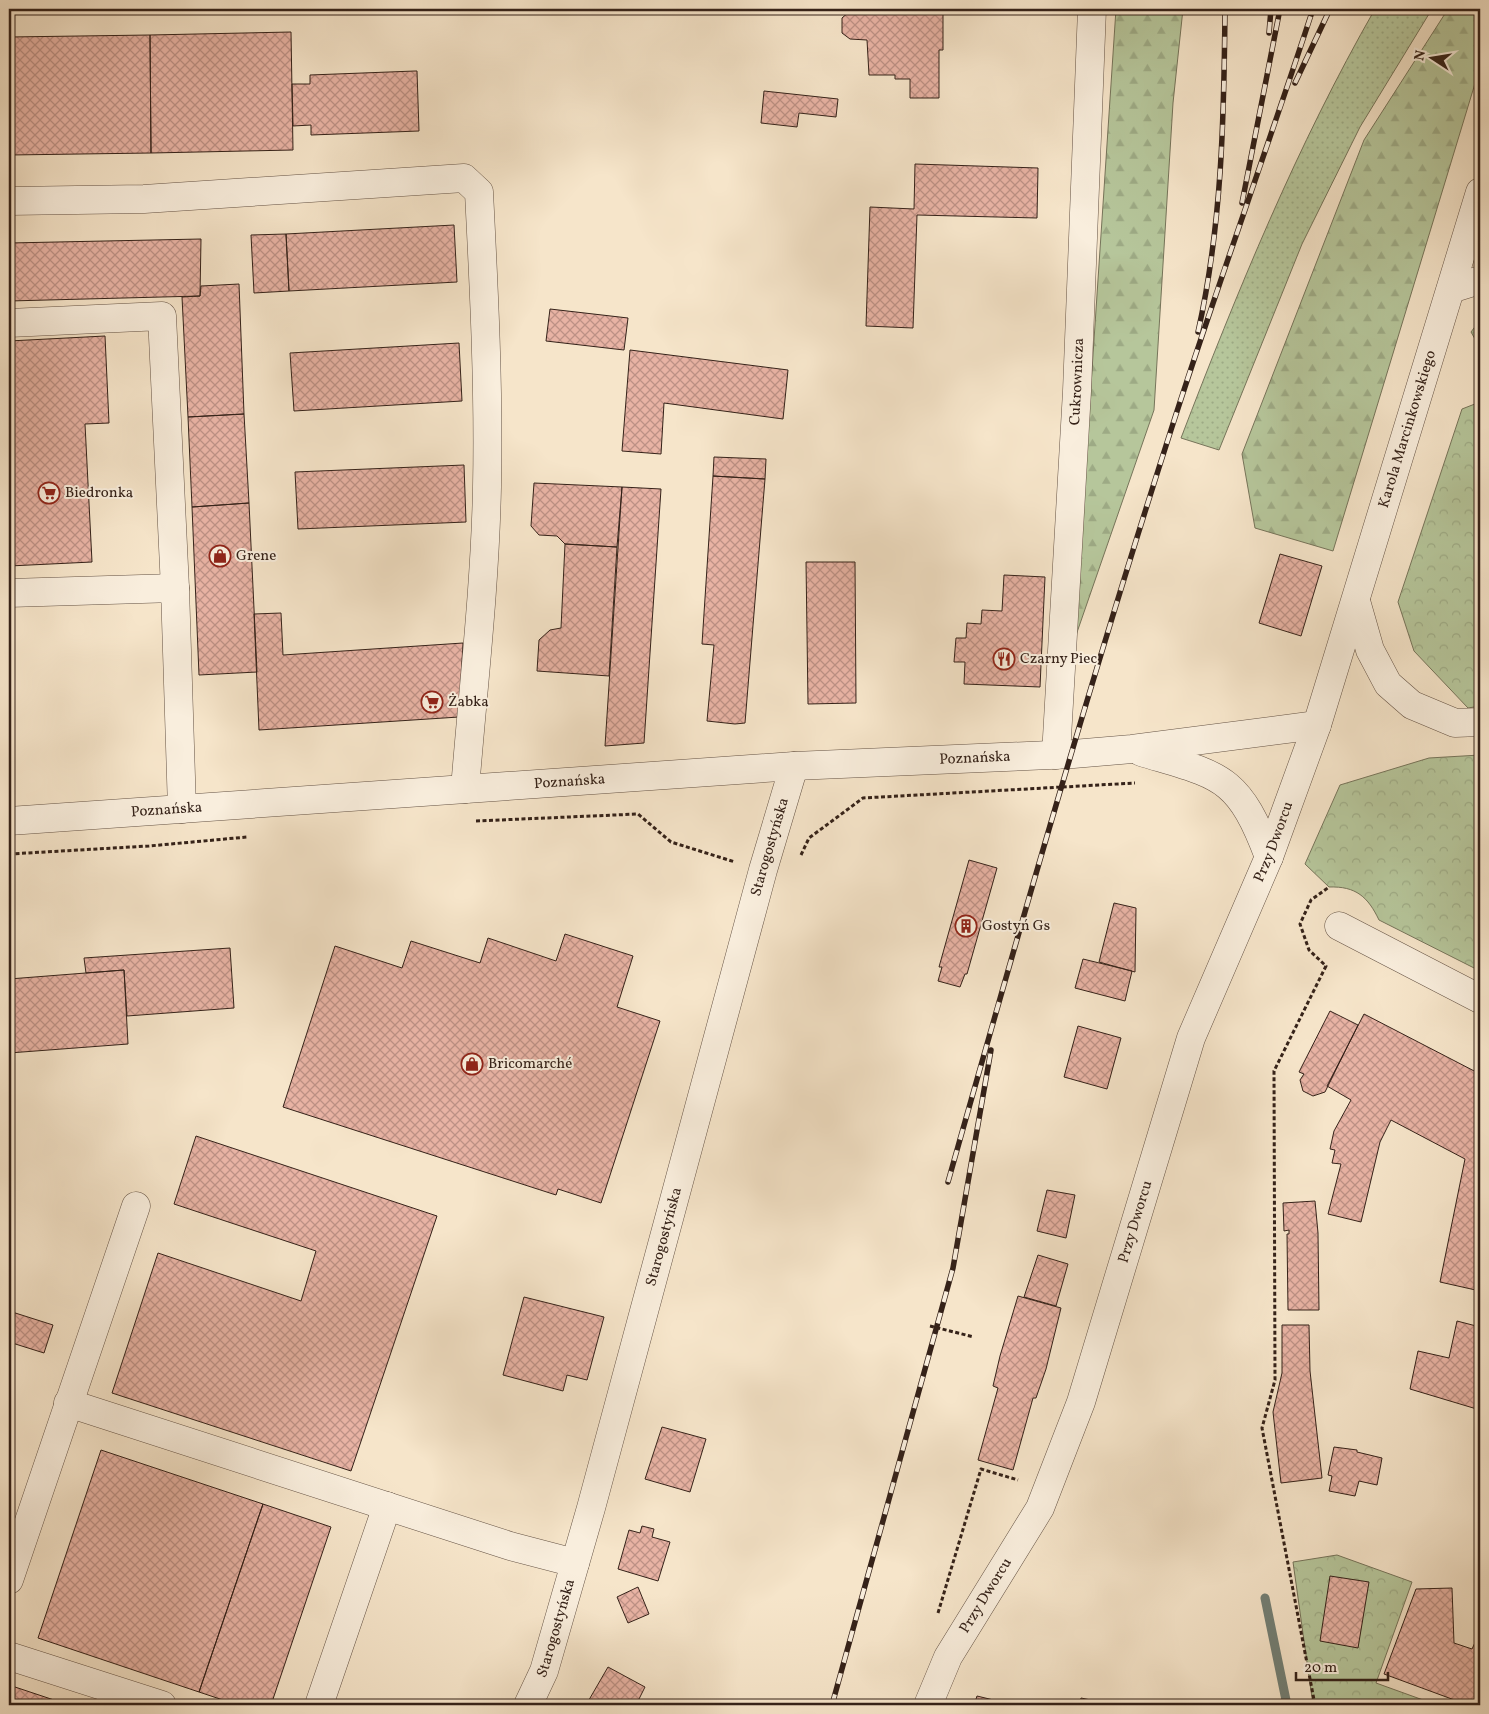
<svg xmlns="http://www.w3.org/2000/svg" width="1489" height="1714" font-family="Vollkorn,serif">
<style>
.grass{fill:url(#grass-dots);stroke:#76745a}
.forest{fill:url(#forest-firs);stroke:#76745a}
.park{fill:url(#park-crowns);stroke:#76745a}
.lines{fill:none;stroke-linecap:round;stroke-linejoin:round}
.stream{stroke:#738076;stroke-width:9}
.building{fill:url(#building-cross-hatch);stroke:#352219}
.minor-casing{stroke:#655345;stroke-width:29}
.path{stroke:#352219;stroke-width:3;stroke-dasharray:4 2.5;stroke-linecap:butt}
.minor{stroke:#f9eedd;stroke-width:28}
.rail-casing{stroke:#352219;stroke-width:5.5}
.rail{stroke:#f9eedd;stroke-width:4;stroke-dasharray:11;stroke-linecap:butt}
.labels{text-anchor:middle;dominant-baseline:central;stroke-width:4;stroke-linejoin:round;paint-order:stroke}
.street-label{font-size:15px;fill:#352219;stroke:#f9eedd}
.poi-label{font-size:15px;fill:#352219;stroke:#f9eedd;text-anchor:start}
</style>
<defs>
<pattern id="grass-dots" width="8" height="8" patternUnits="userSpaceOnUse" patternTransform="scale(1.25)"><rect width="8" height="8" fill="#b6c69b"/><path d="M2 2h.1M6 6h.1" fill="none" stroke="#9daa85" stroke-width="1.8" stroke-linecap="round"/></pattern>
<pattern id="forest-firs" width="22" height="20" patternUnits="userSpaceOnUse" patternTransform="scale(1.25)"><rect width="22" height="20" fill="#b6c69b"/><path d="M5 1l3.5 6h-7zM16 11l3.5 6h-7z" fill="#9daa85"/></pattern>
<pattern id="park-crowns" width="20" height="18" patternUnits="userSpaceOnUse" patternTransform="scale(1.25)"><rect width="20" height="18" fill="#b6c69b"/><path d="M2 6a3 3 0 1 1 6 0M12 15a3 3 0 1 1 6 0" fill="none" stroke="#9daa85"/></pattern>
<pattern id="building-cross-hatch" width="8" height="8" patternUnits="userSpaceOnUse" patternTransform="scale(1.25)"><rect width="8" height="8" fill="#e8b3a4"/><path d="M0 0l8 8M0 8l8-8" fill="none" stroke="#bd9185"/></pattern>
</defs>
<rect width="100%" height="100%" fill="#f6e5ca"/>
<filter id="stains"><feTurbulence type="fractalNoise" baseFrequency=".004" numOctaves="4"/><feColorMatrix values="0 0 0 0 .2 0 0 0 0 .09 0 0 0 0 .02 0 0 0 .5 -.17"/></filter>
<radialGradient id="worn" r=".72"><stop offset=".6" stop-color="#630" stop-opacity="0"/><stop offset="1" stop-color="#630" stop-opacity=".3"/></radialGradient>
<path class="grass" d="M 1375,9 L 1432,9 L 1360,127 L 1302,244 L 1219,450 L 1181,438 C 1237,292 1297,145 1375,9 Z
M 1480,320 L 1480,345 L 1479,346 L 1471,332 Z"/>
<path class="forest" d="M 1116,9 L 1183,9 L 1173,103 L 1154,410 L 1074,641 Z
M 1448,9 L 1480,9 L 1480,67 L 1333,551 L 1255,528 L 1242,454 L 1364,140 Z"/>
<path class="park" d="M 1480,402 L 1480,706 L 1468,708 L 1414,651 L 1398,602 L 1462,409 Z
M 1480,755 L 1480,971 L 1379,920 C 1368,897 1356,886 1329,887 L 1305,864 L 1340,785 L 1429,758 Z
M 1337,1555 L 1412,1582 L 1376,1683 L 1437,1705 L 1313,1705 L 1293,1562 Z"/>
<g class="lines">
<path class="stream" d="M 1265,1598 L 1287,1705"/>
</g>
<path class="building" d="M 870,9 L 940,9 L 940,14 L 943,14 L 943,50 L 939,50 L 939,98 L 910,98 L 910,79 L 895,79 L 895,75 L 869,75 L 867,40 L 850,39 L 842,33 L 842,18 L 850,11 L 870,12 Z
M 291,32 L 293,150 L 151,153 L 150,35 Z
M 150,35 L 151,153 L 10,155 L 9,37 Z
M 415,71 L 417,71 L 419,131 L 311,135 L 311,125 L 293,126 L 292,84 L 310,84 L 310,75 Z
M 764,91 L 838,99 L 836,117 L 799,113 L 797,127 L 761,123 Z
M 915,164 L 1038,168 L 1037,218 L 917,215 L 913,328 L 866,326 L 870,207 L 914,209 Z
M 454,225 L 457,282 L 289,291 L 286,234 Z
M 286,234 L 289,291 L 254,293 L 251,235 Z
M 201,239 L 200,296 L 9,301 L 9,243 Z
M 239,284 L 244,414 L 188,417 L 182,297 L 200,296 L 201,286 Z
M 550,309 L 628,318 L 624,350 L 546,341 Z
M 105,336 L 109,423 L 85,424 L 92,562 L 9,566 L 9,341 Z
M 459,343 L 462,401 L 294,411 L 290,353 Z
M 630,350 L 788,370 L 783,419 L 664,403 L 661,454 L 622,451 Z
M 244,414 L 249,503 L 192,507 L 188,417 Z
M 714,457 L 766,459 L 765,479 L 713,476 Z
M 464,465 L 466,522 L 298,529 L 295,472 Z
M 713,476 L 765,479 L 745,723 L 735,724 L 707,721 L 714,645 L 702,644 Z
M 534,483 L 622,487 L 617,547 L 565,544 L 557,536 L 539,535 L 531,526 Z
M 622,487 L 661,489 L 644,743 L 605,746 Z
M 249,503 L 257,672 L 199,675 L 192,507 Z
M 565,544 L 617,547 L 609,676 L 537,671 L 539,640 L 550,630 L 561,628 Z
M 1280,554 L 1322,566 L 1301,636 L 1259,623 Z
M 806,562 L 855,562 L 856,703 L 808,704 Z
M 1004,575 L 1045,577 L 1040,687 L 964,684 L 965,662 L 954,662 L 956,638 L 966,638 L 967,623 L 981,624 L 982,610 L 1002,611 Z
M 281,613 L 283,655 L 463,643 L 459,717 L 259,730 L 254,614 Z
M 969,860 L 997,868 L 967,974 L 965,974 L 960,987 L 938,981 L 942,967 L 939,967 Z
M 1114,903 L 1136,908 L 1135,972 L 1099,962 Z
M 565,934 L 633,956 L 617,1007 L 660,1021 L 601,1203 L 558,1189 L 556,1195 L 283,1107 L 335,946 L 402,968 L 411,941 L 480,963 L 488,938 L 556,961 Z
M 230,948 L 234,1008 L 127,1016 L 124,970 L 86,973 L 84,958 Z
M 1083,959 L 1132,971 L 1125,1001 L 1075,988 Z
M 124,970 L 128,1044 L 9,1053 L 9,979 Z
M 1330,1011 L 1358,1025 L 1325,1092 L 1313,1096 L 1303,1091 L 1300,1080 L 1304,1074 L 1299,1072 Z
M 1364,1014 L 1480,1074 L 1480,1291 L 1440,1282 L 1465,1159 L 1391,1120 L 1380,1142 L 1361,1222 L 1328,1214 L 1341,1164 L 1332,1163 L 1335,1150 L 1330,1149 L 1334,1131 L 1351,1100 L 1327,1086 Z
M 1078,1026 L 1121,1038 L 1107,1089 L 1064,1077 Z
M 196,1136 L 437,1216 L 351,1471 L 112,1393 L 158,1253 L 301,1301 L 316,1251 L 174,1204 Z
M 1047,1190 L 1075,1195 L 1066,1238 L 1037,1231 Z
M 1315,1201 L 1318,1233 L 1319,1310 L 1288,1310 L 1287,1234 L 1289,1234 L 1289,1230 L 1284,1231 L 1283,1203 Z
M 1038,1255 L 1068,1264 L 1056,1306 L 1024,1297 Z
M 1018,1296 L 1061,1308 L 1046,1369 L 1036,1398 L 1033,1398 L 1013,1470 L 978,1460 L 998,1388 L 993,1386 L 1000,1356 Z
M 524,1297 L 604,1317 L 587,1380 L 567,1375 L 563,1391 L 503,1375 Z
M 9,1311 L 53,1325 L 44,1353 L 9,1342 Z
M 1457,1321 L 1480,1327 L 1480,1410 L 1410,1389 L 1418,1351 L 1449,1358 Z
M 1282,1325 L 1309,1325 L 1310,1371 L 1322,1478 L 1281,1483 L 1273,1412 L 1282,1373 Z
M 662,1427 L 706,1439 L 690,1492 L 645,1479 Z
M 1334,1447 L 1357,1450 L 1357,1452 L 1382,1458 L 1377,1485 L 1359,1481 L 1355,1496 L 1329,1491 L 1332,1476 L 1328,1475 Z
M 101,1450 L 263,1504 L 199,1692 L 38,1638 Z
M 263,1504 L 331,1527 L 271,1705 L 238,1705 L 199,1692 Z
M 642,1526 L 654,1529 L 652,1537 L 670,1542 L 658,1581 L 618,1569 L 629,1530 L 640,1533 Z
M 1330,1576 L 1369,1582 L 1358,1648 L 1320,1641 Z
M 638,1587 L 649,1614 L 628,1623 L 617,1597 Z
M 1452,1588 L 1454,1643 L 1472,1649 L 1480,1632 L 1480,1705 L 1468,1705 L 1384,1674 L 1416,1589 Z
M 608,1667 L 645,1687 L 638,1701 L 640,1702 L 638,1705 L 586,1705 Z
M 9,1685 L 69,1705 L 9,1705 Z
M 977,1696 L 1014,1705 L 974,1705 Z
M 1081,1698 L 1115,1705 L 1079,1705 Z"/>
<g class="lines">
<g class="minor-casing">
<g id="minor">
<path d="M 9,201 L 144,199 L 464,178 L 479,192 C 484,290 489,389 487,487 C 485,588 473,689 465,789"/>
<path d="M 1451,289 L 1480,280"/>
<path d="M 9,323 L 162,316 L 175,588"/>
<path d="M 9,593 L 175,588 L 182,809"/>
<path d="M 1356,601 L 1370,650 L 1388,684 L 1412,705 L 1455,723 L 1480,722"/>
<path d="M 1141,752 C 1220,776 1238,774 1269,857"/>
<path id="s1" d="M 1056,755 L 1077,391 L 1092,9"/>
<path id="s2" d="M 9,821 L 794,766 L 1073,754 L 1132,749 L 1317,725"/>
<path d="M 1339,926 L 1480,999"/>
<path d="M 68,1403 L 510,1546 L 575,1563"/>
<path d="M 9,1580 L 136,1206"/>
<path d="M 9,1656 L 162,1705"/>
<path d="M 319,1705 L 387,1506"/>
<path id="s3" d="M 528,1705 L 544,1671 L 591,1508 L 763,870 L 794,766"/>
<path id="s4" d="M 928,1705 L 948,1657 L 1040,1508 L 1081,1402 L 1191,1038 L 1269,857 L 1317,725 L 1480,192"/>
</g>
</g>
<path class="path" d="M 476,821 L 638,814 L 671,842 L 735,862
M 9,854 L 149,846 L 247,837
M 801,855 L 809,838 L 863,798 L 1135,783
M 930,1326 L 974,1337
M 938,1613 L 981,1469 L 1018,1480
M 1315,1705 L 1262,1428 L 1275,1380 L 1274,1071 L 1326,966 L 1309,950 L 1300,924 L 1311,900 L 1329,887"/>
<use href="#minor" class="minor"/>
<g class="rail-casing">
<path id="rail" d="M 1269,33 L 1271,9
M 1295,83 L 1330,9
M 1242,203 L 1280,9
M 1198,332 C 1222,225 1224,118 1225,9
M 948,1182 C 1019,930 1091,679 1171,430 C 1216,289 1267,150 1313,9
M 832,1705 L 953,1268 L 991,1050"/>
</g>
<use href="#rail" class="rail"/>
</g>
<defs>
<g id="supermarket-ring" transform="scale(1.125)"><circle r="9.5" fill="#f9eedd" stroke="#8f2418" stroke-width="1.5"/><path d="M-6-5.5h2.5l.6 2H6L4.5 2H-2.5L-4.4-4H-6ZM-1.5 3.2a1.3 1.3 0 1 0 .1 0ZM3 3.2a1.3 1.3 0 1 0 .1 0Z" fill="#8f2418"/></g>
<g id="shop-ring" transform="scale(1.125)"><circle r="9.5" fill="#f9eedd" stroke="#8f2418" stroke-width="1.5"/><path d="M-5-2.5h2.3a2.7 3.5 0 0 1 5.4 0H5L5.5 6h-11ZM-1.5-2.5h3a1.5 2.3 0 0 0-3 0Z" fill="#8f2418"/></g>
<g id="restaurant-ring" transform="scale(1.125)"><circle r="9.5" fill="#f9eedd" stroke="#8f2418" stroke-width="1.5"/><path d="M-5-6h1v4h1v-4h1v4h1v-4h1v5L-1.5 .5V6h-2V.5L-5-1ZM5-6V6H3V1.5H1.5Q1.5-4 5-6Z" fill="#8f2418"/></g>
<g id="building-ring" transform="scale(1.125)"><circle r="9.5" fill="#f9eedd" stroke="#8f2418" stroke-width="1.5"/><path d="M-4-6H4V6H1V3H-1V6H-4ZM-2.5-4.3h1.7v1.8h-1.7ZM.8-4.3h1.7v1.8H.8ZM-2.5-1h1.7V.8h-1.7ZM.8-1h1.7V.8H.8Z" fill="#8f2418"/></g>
</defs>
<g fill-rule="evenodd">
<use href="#supermarket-ring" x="49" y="493"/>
<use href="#shop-ring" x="220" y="556"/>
<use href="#restaurant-ring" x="1004" y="659"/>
<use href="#supermarket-ring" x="432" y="702"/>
<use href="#building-ring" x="966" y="926"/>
<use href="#shop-ring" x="472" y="1064"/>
</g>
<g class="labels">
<g class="street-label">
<text stroke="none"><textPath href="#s1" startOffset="374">Cukrownicza</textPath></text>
<text stroke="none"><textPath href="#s4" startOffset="1368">Karola Marcinkowskiego</textPath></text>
<text stroke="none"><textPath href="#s2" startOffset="968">Poznańska</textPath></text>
<text stroke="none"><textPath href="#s2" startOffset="562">Poznańska</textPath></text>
<text stroke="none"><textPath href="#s2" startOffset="158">Poznańska</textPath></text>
<text stroke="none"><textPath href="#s4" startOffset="934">Przy Dworcu</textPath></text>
<text stroke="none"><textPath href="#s3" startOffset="892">Starogostyńska</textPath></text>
<text stroke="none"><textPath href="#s4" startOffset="529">Przy Dworcu</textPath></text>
<text stroke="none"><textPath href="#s3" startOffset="488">Starogostyńska</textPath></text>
<text stroke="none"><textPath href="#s4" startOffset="124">Przy Dworcu</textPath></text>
<text stroke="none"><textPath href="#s3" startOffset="82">Starogostyńska</textPath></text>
</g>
<g class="poi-label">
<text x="65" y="493">Biedronka</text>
<text x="236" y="556">Grene</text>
<text x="1020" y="659">Czarny Piec</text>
<text x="448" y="702">Żabka</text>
<text x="982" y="926">Gostyń Gs</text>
<text x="488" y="1064">Bricomarché</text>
</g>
</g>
<rect width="1489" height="1714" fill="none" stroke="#f6e5ca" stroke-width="30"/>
<rect x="10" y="10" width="1469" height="1694" fill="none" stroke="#352219" stroke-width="2.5"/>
<rect x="15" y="15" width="1459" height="1684" fill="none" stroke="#352219"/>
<g transform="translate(1432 58) rotate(282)" stroke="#f9eedd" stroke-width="4" paint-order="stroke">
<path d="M0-4L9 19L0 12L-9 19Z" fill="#352219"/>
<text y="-8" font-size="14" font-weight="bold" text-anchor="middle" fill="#352219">N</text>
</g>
<path d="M1296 1672v8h92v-8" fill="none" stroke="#352219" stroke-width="2.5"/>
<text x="1304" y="1672" font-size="15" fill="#352219" stroke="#f9eedd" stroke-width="4" paint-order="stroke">20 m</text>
<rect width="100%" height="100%" filter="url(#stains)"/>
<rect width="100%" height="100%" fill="url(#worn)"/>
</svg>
